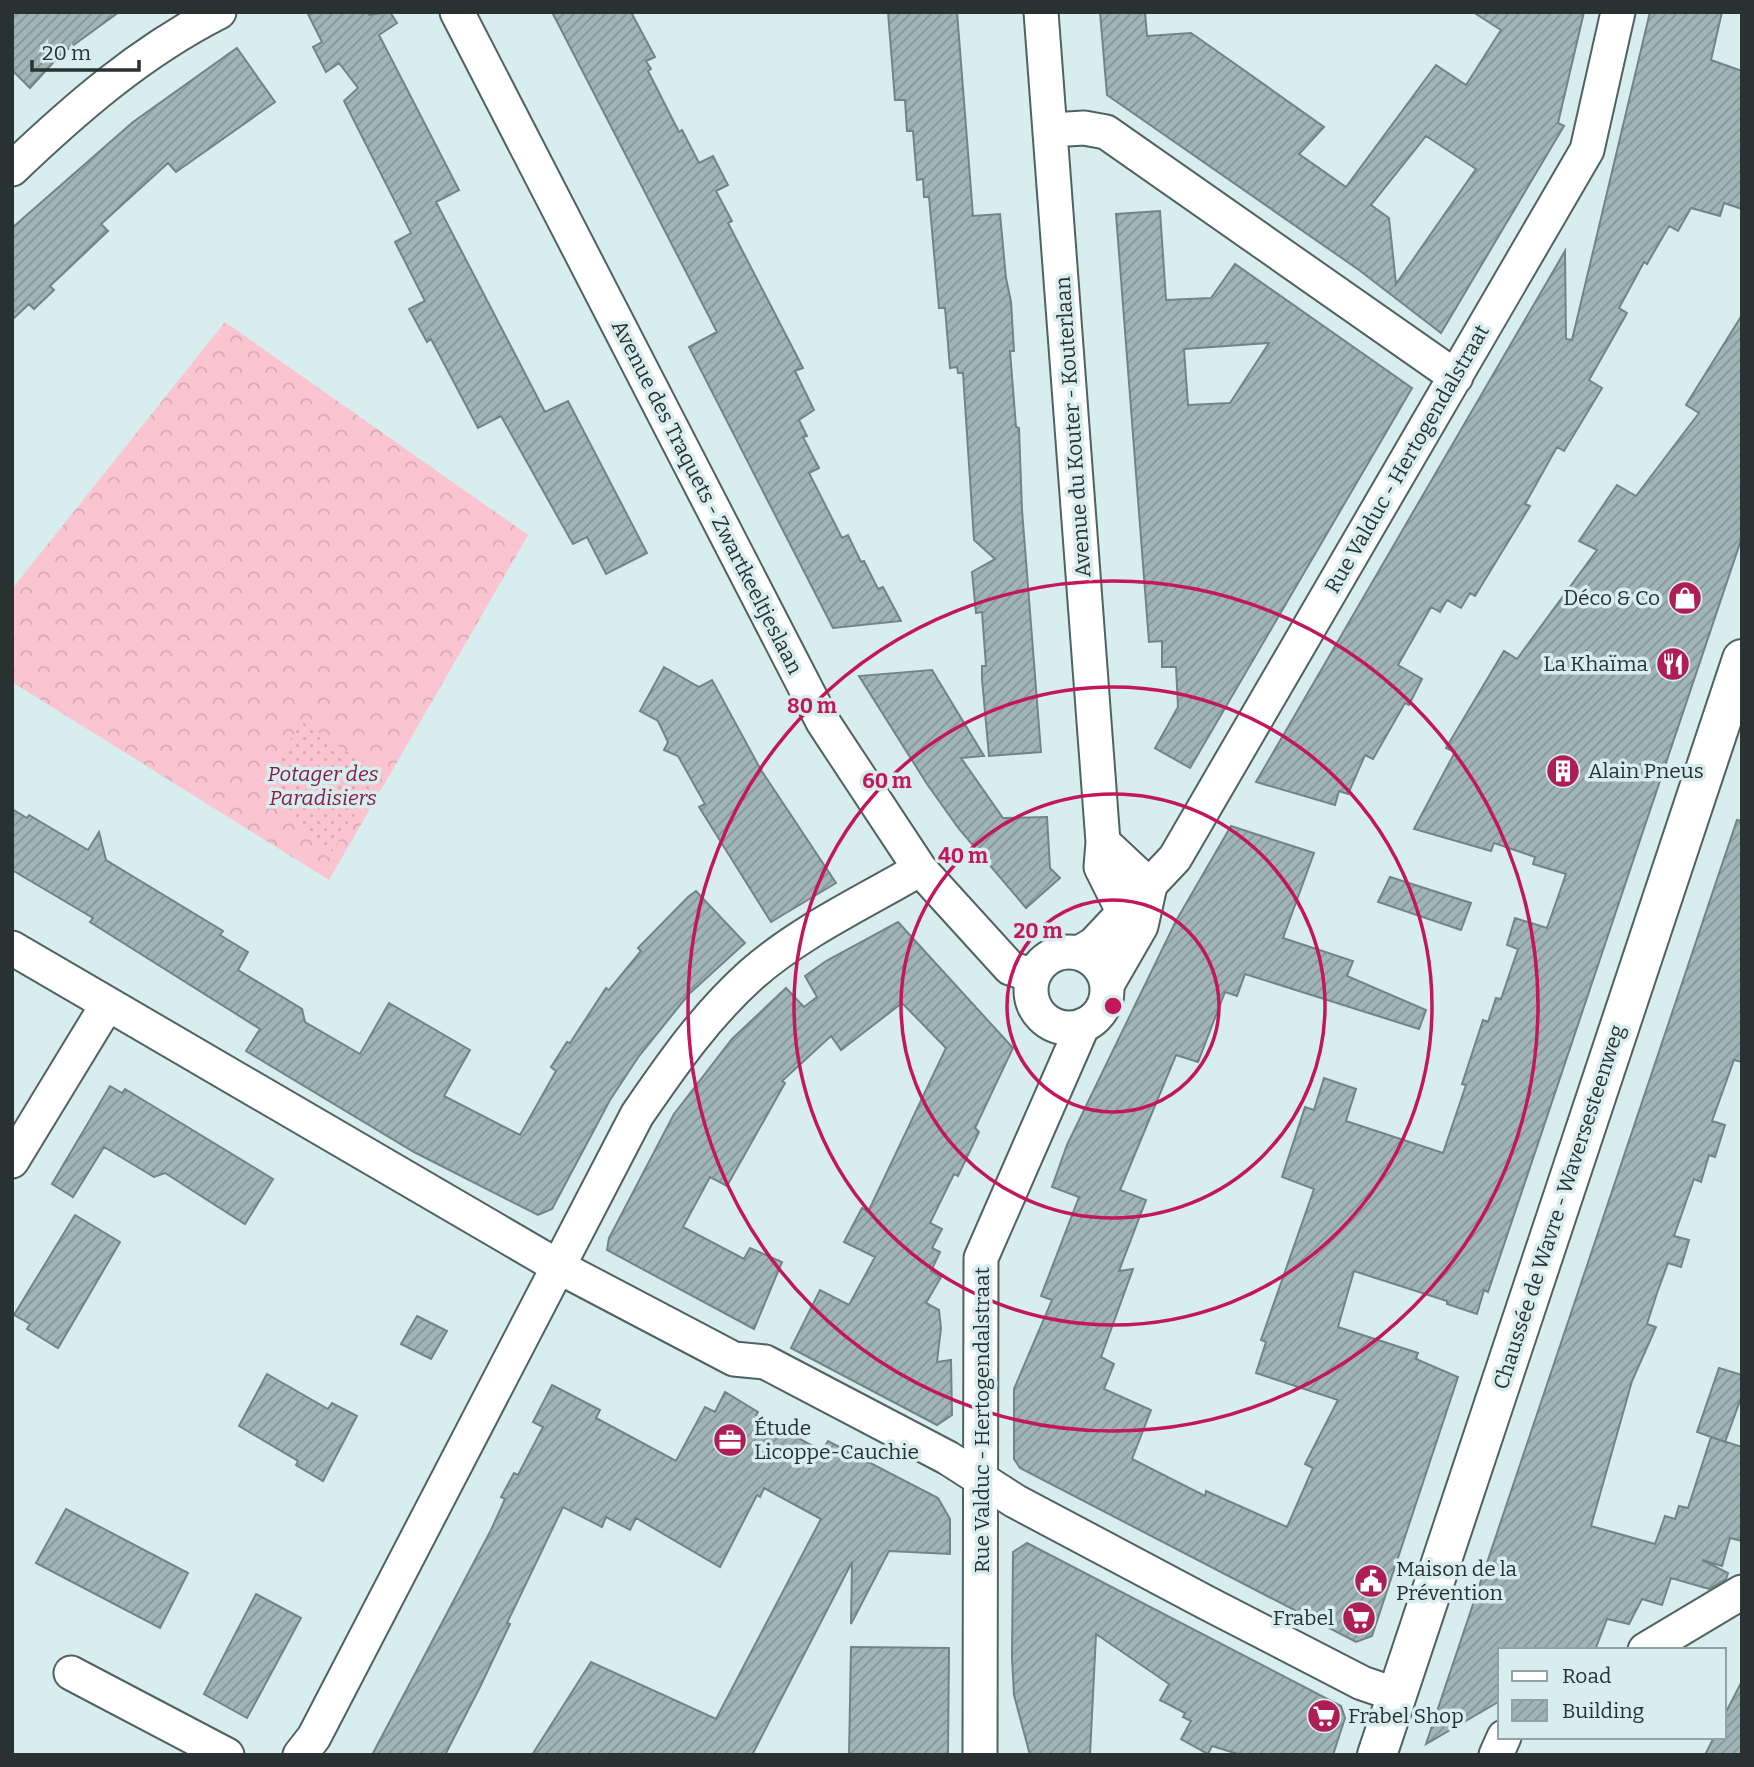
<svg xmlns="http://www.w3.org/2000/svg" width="1754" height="1767" font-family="Bitter,serif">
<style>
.forest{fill:url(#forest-crowns)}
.garden{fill:url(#garden-dots)}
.building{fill:url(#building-hatch);stroke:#728586;stroke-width:2;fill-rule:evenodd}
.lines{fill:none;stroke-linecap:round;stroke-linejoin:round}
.street-casing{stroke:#506262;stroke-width:37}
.secondary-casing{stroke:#506262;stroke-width:42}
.street{stroke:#fff;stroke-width:33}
.secondary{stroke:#fff;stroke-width:38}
.ring{fill:none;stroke:#c2185b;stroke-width:3.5}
.labels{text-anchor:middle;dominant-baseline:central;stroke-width:7;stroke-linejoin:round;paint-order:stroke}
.street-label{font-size:21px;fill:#293131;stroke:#d8eded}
.poi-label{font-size:21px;fill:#293131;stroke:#d8eded;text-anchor:start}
.park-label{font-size:21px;font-style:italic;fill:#842043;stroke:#d8eded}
.centre{fill:#c2185b;stroke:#d8eded;stroke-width:3.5}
.ring-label{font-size:21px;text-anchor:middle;font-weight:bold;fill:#c2185b;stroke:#d8eded;stroke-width:7;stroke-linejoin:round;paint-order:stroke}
</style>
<defs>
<pattern id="forest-crowns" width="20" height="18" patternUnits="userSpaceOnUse" patternTransform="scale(1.75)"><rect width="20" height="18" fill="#fac5d0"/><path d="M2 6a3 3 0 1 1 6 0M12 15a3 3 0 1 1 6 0" fill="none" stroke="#d6aab3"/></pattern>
<pattern id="garden-dots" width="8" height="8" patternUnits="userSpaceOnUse" patternTransform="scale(1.75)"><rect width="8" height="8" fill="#fac5d0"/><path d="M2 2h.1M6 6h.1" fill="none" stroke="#d6aab3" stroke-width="1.8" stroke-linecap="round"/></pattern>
<pattern id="building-hatch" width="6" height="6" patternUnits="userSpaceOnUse" patternTransform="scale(1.75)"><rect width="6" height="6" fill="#a1b5b6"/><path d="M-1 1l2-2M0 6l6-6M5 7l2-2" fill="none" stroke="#839495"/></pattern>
</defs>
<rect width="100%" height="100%" fill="#d8eded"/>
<path class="forest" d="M 225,322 L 528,535 L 329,880 L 12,682 L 12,589 Z"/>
<path class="garden" d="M 303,722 L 380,774 L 328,858 L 299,825 L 264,776 Z"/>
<path class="building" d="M 12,12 L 119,12 L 60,55 L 30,88 L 12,70 Z
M 307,12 L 368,12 L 369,15 L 390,12 L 397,23 L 379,35 L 459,190 L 436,202 L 545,412 L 568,401 L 647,553 L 606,574 L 587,537 L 573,544 L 501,416 L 478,428 L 431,339 L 427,342 L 409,309 L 425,301 L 395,242 L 411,233 L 344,101 L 358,88 L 339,63 L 326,72 L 313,47 L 322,42 Z
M 552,12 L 631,12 L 655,57 L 646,61 L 651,69 L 648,71 L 679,132 L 682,130 L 699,163 L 713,156 L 728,185 L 716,191 L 732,221 L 728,223 L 803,368 L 795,371 L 814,410 L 799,420 L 807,436 L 803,437 L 819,468 L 809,473 L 842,538 L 848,535 L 861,562 L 864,561 L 878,589 L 883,587 L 901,621 L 833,628 L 689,347 L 717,332 Z
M 888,12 L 957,12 L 973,216 L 1000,214 L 1006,278 L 1011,302 L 1014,351 L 1010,351 L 1016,427 L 1019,428 L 1022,510 L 1041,752 L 989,756 L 982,679 L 982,666 L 986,666 L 982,612 L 976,613 L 972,572 L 995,559 L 974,540 L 963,373 L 958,373 L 957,367 L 950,368 L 945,308 L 939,308 L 929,197 L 924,197 L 923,179 L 917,180 L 913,131 L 907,131 L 905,100 L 895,100 Z
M 1100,12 L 1145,12 L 1147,36 L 1191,33 L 1231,61 L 1324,127 L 1299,154 L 1346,187 L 1436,65 L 1466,85 L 1501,30 L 1473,12 L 1584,12 L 1558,123 L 1564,126 L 1441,333 L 1359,270 L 1107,95 ZM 1426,136 L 1476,169 L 1396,284 L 1389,218 L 1371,205 Z
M 1650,12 L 1722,12 L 1711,60 L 1742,71 L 1742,209 L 1724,203 L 1720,216 L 1691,208 L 1678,231 L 1669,226 L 1647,264 L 1644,262 L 1619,308 L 1627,313 L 1589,380 L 1602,388 L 1564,451 L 1557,447 L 1525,504 L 1530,506 L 1475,596 L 1470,593 L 1461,608 L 1447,600 L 1440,612 L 1431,607 L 1398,665 L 1422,679 L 1409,705 L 1405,703 L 1373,759 L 1365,755 L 1348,794 L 1339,791 L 1335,805 L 1256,782 L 1565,251 L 1566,339 L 1572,340 Z
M 237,48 L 275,102 L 176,172 L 168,163 L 101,224 L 108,231 L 50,286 L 54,290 L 34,309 L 29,304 L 12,320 L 12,228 L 133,122 Z
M 1160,211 L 1166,300 L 1211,298 L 1235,264 L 1412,388 L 1190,768 L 1155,748 L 1178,707 L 1176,667 L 1162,667 L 1162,641 L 1149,642 L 1116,214 ZM 1269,343 L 1230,403 L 1188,405 L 1184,349 Z
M 1742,315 L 1742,537 L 1488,1292 L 1484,1290 L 1477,1314 L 1447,1304 L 1447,1301 L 1354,1271 L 1338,1327 L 1418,1353 L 1416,1359 L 1458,1377 L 1372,1636 L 1356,1642 L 1020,1468 L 1014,1459 L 1014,1389 L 1052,1300 L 1041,1296 L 1079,1197 L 1052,1187 L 1067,1145 L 1176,921 L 1231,826 L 1314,853 L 1283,938 L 1353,961 L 1347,976 L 1426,1010 L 1419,1029 L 1245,974 L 1237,996 L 1225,992 L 1198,1062 L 1176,1055 L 1120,1190 L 1146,1200 L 1119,1271 L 1133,1269 L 1101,1357 L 1114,1364 L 1104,1389 L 1151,1410 L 1132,1459 L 1205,1496 L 1206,1491 L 1287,1527 L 1313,1468 L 1305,1464 L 1338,1400 L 1256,1373 L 1266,1342 L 1261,1340 L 1314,1189 L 1282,1177 L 1305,1107 L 1314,1110 L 1324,1078 L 1356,1089 L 1346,1121 L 1443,1153 L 1466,1085 L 1462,1084 L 1483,1020 L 1488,1022 L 1496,998 L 1501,999 L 1518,949 L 1507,945 L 1515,918 L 1547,928 L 1566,874 L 1533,864 L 1535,857 L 1494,843 L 1491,851 L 1414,829 L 1455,752 L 1446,748 L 1504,651 L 1517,659 L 1597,550 L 1579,541 L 1617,485 L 1636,496 L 1699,413 L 1686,405 Z
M 664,667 L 699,687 L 712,680 L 761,770 L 836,883 L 771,922 L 699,807 L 705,804 L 678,756 L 664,750 L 668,742 L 658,721 L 640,711 Z
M 932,670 L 984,756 L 961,758 L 1003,818 L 1047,817 L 1050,868 L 1060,878 L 1026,908 L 959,829 L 927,784 L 859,676 Z
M 12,809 L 27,818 L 29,815 L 88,850 L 99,832 L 106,860 L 223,931 L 220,935 L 248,952 L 238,970 L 302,1009 L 305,1022 L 360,1054 L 389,1003 L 470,1050 L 444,1096 L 520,1135 L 556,1071 L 551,1067 L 567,1042 L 570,1043 L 606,988 L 609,990 L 641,951 L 638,948 L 688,897 L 696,891 L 745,943 L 689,994 L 639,1056 L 610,1100 L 552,1209 L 538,1215 L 414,1152 L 246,1051 L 260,1029 L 90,922 L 93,918 L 12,870 Z
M 1737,820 L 1742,821 L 1742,1062 L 1734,1060 L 1712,1121 L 1725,1125 L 1715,1157 L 1709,1155 L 1701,1182 L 1694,1179 L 1674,1236 L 1689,1240 L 1681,1267 L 1668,1263 L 1657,1293 L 1647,1324 L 1656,1327 L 1632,1381 L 1591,1526 L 1655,1544 L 1665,1516 L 1675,1519 L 1679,1506 L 1688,1508 L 1711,1437 L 1742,1447 L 1742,1541 L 1730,1538 L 1722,1566 L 1702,1560 L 1728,1573 L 1726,1579 L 1709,1589 L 1671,1578 L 1662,1605 L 1642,1599 L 1629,1624 L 1607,1619 L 1595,1650 L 1500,1650 L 1500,1701 L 1426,1744 Z
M 1390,877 L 1471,903 L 1461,930 L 1378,902 Z
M 898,922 L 1013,1048 L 975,1128 L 979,1132 L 958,1176 L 954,1174 L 930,1223 L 942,1229 L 932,1248 L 940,1252 L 931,1271 L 941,1277 L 926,1303 L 939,1310 L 941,1328 L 937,1362 L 951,1360 L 952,1415 L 937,1425 L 791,1348 L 820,1290 L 849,1305 L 875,1257 L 844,1242 L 862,1208 L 868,1212 L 946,1048 L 902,1003 L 841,1050 L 831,1036 L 782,1081 L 785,1083 L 727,1186 L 710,1177 L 683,1227 L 744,1259 L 750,1248 L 782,1262 L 754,1329 L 607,1250 L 609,1238 L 674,1114 L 732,1039 L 786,988 L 804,1007 L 817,997 L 805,976 L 826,961 Z
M 110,1086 L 122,1093 L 125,1089 L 273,1179 L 245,1224 L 165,1173 L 154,1177 L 104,1147 L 73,1197 L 52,1184 Z
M 75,1215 L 120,1242 L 58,1348 L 27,1329 L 30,1324 L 14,1315 Z
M 417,1316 L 447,1331 L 431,1359 L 401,1344 Z
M 1719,1368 L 1742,1375 L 1742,1395 L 1725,1442 L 1697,1432 Z
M 267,1374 L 328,1409 L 332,1403 L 357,1416 L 323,1481 L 296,1465 L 298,1461 L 239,1426 Z
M 552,1385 L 600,1410 L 596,1418 L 676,1461 L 705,1407 L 715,1412 L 725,1392 L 758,1412 L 756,1415 L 822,1451 L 828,1441 L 938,1498 L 950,1519 L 950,1554 L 889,1551 L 851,1624 L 852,1562 L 752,1755 L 532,1755 L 591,1662 L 716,1719 L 821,1519 L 764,1488 L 760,1497 L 757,1495 L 720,1567 L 636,1518 L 630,1530 L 606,1517 L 602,1527 L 563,1507 L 507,1623 L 510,1624 L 480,1687 L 445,1755 L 372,1755 L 491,1530 L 505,1499 L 501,1497 L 514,1473 L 518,1475 L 543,1427 L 533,1422 Z
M 66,1509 L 188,1573 L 160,1628 L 36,1563 Z
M 1027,1543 L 1341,1706 L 1345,1718 L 1333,1755 L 1241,1755 L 1212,1746 L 1208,1754 L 1181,1739 L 1191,1721 L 1183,1717 L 1185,1713 L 1160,1700 L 1169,1684 L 1096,1634 L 1090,1755 L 1030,1755 L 1014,1695 L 1012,1658 L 1013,1552 Z
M 256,1594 L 301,1618 L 247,1718 L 204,1694 Z
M 851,1647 L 949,1648 L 948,1755 L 849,1755 Z
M 1742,1681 L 1742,1755 L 1705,1755 L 1714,1737 L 1724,1737 L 1724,1716 Z"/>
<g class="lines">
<g class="street-casing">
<path id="street" d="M 457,12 L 823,722 L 920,869 L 1010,968 L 1033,976
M 1041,12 L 1103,842 L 1101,867 L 1123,911
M 1051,130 L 1084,128 L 1106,132 L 1456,377
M 12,169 C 75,109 140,52 219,12
M 1103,842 L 1150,886
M 12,948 L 559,1267 L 734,1359 L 765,1362 L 948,1458 L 1015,1501 L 1207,1603 L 1362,1683 L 1397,1695
M1031 990a38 38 0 1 1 76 0a38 38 0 1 1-76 0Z
M 1079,953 L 1094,944 L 1175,858 L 1587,150 L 1618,12
M 1107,985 L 1141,926 L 1150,886
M 12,1161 L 107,1005
M 1645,1650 L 1742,1592
M 71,1673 L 227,1755
M 300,1755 L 314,1737 L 637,1115 C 672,1064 706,1015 752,974 C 801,931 864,902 920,869
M 980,1755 L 981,1258 L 1083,1025
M 1496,1755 L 1504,1737"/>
</g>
<g class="secondary-casing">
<path id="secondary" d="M 1377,1755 L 1742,659"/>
</g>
<use href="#street" class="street"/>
<use href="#secondary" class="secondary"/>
</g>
<g class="ring">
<circle cx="1113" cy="1006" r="106"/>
<circle cx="1113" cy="1006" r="212"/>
<circle cx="1113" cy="1006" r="319"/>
<circle cx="1113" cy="1006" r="425"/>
</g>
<defs>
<g id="shop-disc" transform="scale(1.75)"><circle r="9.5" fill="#ae1e55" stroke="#d8eded"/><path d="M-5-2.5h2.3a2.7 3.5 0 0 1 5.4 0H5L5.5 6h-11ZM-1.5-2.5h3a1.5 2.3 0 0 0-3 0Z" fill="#fff"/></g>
<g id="restaurant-disc" transform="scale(1.75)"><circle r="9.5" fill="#ae1e55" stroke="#d8eded"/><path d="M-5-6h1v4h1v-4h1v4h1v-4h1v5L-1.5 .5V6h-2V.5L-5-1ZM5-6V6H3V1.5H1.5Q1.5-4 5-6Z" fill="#fff"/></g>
<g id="building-disc" transform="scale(1.75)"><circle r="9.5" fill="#ae1e55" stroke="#d8eded"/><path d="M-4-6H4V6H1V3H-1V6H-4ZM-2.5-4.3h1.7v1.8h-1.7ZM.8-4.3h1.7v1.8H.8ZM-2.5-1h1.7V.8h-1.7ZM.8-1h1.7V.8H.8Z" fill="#fff"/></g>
<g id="office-disc" transform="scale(1.75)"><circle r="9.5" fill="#ae1e55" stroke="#d8eded"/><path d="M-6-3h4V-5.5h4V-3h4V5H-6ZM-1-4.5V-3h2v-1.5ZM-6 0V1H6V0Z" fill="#fff"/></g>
<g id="civic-disc" transform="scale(1.75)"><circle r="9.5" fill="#ae1e55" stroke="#d8eded"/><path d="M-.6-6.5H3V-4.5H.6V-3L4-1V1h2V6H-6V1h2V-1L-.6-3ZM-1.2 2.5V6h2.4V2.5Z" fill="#fff"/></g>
<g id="supermarket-disc" transform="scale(1.75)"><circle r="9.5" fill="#ae1e55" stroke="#d8eded"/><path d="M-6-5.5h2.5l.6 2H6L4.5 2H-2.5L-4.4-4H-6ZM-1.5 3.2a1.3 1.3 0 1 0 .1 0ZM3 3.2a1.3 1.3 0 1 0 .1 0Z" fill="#fff"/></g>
</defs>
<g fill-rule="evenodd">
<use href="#shop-disc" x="1685" y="598"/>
<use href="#restaurant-disc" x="1673" y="664"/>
<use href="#building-disc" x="1563" y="771"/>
<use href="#office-disc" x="730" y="1440"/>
<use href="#civic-disc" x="1371" y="1581"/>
<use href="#supermarket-disc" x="1359" y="1618"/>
<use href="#supermarket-disc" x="1324" y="1716"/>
</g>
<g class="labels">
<g class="street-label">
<text transform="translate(1073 427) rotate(-94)">Avenue du Kouter - Kouterlaan</text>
<text transform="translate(1407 459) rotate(-60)">Rue Valduc - Hertogendalstraat</text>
<text transform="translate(707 497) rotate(63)">Avenue des Traquets - Zwartkeeltjeslaan</text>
<text transform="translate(1559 1207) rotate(-72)">Chaussée de Wavre - Waversesteenweg</text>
<text transform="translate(982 1420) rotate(-90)">Rue Valduc - Hertogendalstraat</text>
</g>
<g class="poi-label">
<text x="1660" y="598" text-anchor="end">Déco &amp; Co</text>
<text x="1648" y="664" text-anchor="end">La Khaïma</text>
<text x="1588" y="771">Alain Pneus</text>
<text x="754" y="1428">Étude<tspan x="754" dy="24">Licoppe-Cauchie</tspan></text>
<text x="1396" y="1569">Maison de la<tspan x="1396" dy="24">Prévention</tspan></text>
<text x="1334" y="1618" text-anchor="end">Frabel</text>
<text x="1348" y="1716">Frabel Shop</text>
</g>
<g class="park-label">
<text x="323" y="774">Potager des<tspan x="323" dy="24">Paradisiers</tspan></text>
</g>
</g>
<circle cx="1113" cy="1006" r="10" class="centre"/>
<g class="ring-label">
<text x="812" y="713">80 m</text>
<text x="887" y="788">60 m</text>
<text x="963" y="863">40 m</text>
<text x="1038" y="938">20 m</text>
</g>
<rect width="1754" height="1767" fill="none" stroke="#293131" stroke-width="28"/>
<rect x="1498" y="1648" width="228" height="91" fill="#d8eded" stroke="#92a2a2" stroke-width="2"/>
<rect x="1512" y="1671" width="35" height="10" fill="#ffffff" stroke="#92a2a2" stroke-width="2"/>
<text x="1562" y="1683" font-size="21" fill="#293131">Road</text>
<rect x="1512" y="1700" width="35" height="21" fill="url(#building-hatch)" stroke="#92a2a2" stroke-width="2"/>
<text x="1562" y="1718" font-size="21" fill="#293131">Building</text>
<path d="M32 60v10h107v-10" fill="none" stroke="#293131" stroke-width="3.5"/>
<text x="42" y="60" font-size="21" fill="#293131" stroke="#d8eded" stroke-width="5" paint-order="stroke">20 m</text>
</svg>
